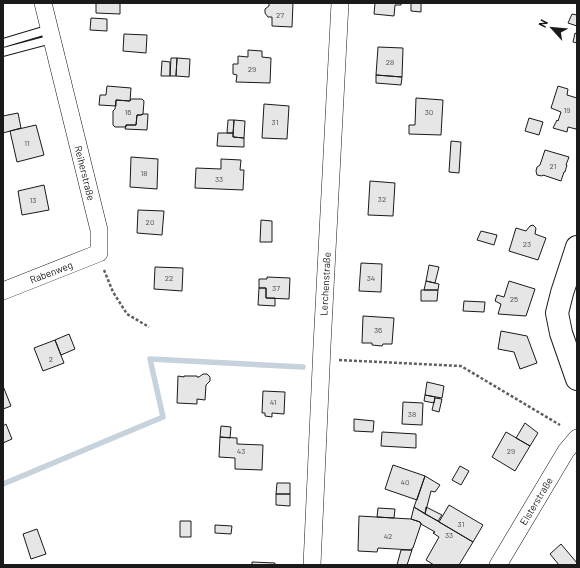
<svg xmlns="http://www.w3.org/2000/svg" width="580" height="568" font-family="Barlow,sans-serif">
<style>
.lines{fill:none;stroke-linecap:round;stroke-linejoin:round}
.stream{stroke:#c6d2dc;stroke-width:5.5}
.building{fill:#e6e6e6;stroke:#1a1a1a}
.lane-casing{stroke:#1a1a1a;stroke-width:10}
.street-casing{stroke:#1a1a1a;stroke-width:18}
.secondary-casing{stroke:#1a1a1a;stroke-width:24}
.path{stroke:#5f5f5f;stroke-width:2.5;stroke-dasharray:3 2;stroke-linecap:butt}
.lane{stroke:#fff;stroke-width:8}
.street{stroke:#fff;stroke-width:17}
.secondary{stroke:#fff;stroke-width:22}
.labels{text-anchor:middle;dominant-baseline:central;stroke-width:3;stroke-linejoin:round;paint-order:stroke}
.number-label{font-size:8px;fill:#4d4d4d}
.street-label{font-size:10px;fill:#1a1a1a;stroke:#fff}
</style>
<rect width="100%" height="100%" fill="#fff"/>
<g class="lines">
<path class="stream" d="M 3,484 L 163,417 L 150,359 L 303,367"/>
</g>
<path class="building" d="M 96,3 L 120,3 L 120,14 L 96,13 Z
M 269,3 L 293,3 L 292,27 L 272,26 L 272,17 L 268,17 L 265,13 L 265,9 L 269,6 Z
M 375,3 L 401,3 L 401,5 L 395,5 L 394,16 L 374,14 Z
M 411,3 L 421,3 L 421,12 L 411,11 Z
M 572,14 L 577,15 L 577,26 L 568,23 Z
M 91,18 L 107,19 L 107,31 L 90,30 Z
M 575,33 L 577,34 L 577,43 L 573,42 Z
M 124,34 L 147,35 L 146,53 L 123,51 Z
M 378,47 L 403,48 L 402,77 L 376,75 Z
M 248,50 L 262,51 L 262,57 L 271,58 L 270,83 L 236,82 L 237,75 L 233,74 L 233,64 L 238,64 L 238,56 L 248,57 Z
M 171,58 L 177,58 L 176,76 L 170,76 Z
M 177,58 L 190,59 L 189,77 L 176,76 Z
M 162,61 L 170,62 L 170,76 L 161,76 Z
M 376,75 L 402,77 L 401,85 L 376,83 Z
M 107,86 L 131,88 L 130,101 L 116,100 L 116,106 L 99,105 L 100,95 L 106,95 Z
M 558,86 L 568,89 L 567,95 L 577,98 L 577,126 L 576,129 L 568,127 L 567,132 L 553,128 L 557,120 L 558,121 L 561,112 L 551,108 Z
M 416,98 L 443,100 L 441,135 L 409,134 L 409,125 L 415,125 Z
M 131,99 L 142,99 L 144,101 L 143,114 L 141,115 L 137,115 L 136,125 L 126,125 L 126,127 L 115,127 L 113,125 L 113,111 L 115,109 L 116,100 L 130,101 Z
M 264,104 L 289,106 L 287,139 L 262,138 Z
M 18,113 L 21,128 L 3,133 L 3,116 Z
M 143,114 L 148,114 L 147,130 L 125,129 L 126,125 L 136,125 L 137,115 L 141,115 Z
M 529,118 L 543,122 L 539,135 L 525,131 Z
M 228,120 L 234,120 L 233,133 L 227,133 Z
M 234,120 L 245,121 L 244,138 L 233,137 Z
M 36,125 L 44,155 L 17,162 L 10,131 Z
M 218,133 L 233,133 L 233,137 L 244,138 L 244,147 L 217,146 Z
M 451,141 L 461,142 L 459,173 L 449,172 Z
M 545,150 L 569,157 L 566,165 L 567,165 L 565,172 L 564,172 L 561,181 L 543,175 L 542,176 L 537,175 L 536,171 L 537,167 L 540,165 Z
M 131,157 L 158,159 L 157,189 L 130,187 Z
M 221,159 L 241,160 L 240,170 L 244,170 L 243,190 L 195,188 L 196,168 L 221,169 Z
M 370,181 L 395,183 L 393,216 L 368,215 Z
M 44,185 L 49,210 L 22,215 L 18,191 Z
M 138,210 L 164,211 L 162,235 L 137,233 Z
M 261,220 L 272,221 L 272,242 L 260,242 Z
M 533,225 L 536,228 L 535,234 L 546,238 L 538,260 L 509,251 L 516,228 L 526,231 L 530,226 Z
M 481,231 L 497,235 L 494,245 L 477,240 Z
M 361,263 L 382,264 L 381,292 L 359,291 Z
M 429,265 L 439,267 L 435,283 L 426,281 Z
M 155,267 L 183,268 L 182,291 L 154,289 Z
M 267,277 L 290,278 L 289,299 L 266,298 L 266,288 L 259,288 L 259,279 L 267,279 Z
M 426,281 L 439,284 L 438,290 L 424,290 Z
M 509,281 L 535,289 L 526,316 L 498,314 L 501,304 L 495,301 L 497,295 L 504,297 Z
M 259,288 L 266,288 L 266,298 L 275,298 L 275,306 L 258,305 Z
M 421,290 L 438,290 L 437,301 L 421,301 Z
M 464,301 L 485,302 L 484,312 L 463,311 Z
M 363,316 L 394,318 L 392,344 L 383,344 L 382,346 L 372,345 L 372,343 L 362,343 Z
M 501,331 L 527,336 L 537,363 L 520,369 L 514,352 L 498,349 Z
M 69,334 L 75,349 L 61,355 L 55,340 Z
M 55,340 L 64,363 L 43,371 L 34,348 Z
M 203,374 L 207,374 L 210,377 L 210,381 L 206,385 L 205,400 L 197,399 L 197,404 L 177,403 L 178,376 L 184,377 L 184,376 L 197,376 L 197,377 L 199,377 Z
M 427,382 L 444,386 L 442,398 L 425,395 Z
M 3,386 L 11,406 L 3,409 Z
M 263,391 L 285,392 L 284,414 L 272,413 L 272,417 L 265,416 L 265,413 L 262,413 Z
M 425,395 L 435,397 L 434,403 L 424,401 Z
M 435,398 L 442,399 L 439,412 L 432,410 Z
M 403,402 L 423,403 L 422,425 L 402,424 Z
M 354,419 L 374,421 L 373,432 L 354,431 Z
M 525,423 L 538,433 L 530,446 L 516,438 Z
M 6,424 L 12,439 L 3,443 L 3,426 Z
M 221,426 L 231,427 L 230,438 L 220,437 Z
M 382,432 L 416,434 L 416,448 L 381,446 Z
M 506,432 L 530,446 L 515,471 L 492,457 Z
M 220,437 L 237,438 L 237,444 L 263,445 L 262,470 L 235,469 L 235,458 L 219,457 Z
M 393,465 L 425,476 L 417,500 L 385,489 Z
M 460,466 L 469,471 L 461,485 L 452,480 Z
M 425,476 L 440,485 L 435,492 L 431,491 L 425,514 L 414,507 Z
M 277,483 L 290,483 L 290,494 L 276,494 Z
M 276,494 L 290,494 L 290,506 L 276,505 Z
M 449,505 L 483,525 L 473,542 L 439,522 Z
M 414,507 L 473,542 L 459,565 L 434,565 L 426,560 L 439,537 L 433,533 L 435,532 L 421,524 L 420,522 L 411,519 Z
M 426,507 L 442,515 L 438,521 L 425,514 Z
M 378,508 L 395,509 L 394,518 L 377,517 Z
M 359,516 L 411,519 L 420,522 L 421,524 L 413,548 L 412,548 L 412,550 L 378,548 L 377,552 L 358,551 Z
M 180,521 L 191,521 L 191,537 L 180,537 Z
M 215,525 L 232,526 L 231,534 L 215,533 Z
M 37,529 L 46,554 L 31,559 L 23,534 Z
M 561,544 L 577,563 L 575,565 L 559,565 L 550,554 Z
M 401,550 L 412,550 L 407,565 L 397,565 Z
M 252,562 L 275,563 L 275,565 L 252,565 Z"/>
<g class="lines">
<g class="lane-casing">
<path id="lane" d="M 3,43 L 50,29
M 3,52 L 52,39"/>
</g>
<g class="street-casing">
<path id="street" d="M 3,291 L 99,253 L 99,230 L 43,3
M 312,565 L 322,346 L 340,3
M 498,565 L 566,451 L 577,438"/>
</g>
<g class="secondary-casing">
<path id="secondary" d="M 577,247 L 562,293 L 557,313 L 561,333 L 577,379"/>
</g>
<path class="path" d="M 104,270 L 113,292 L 127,314 L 149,327
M 339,360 L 461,366 L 560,425"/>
<use href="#lane" class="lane"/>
<use href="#street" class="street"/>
<use href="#secondary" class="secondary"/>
</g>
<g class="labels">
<g class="number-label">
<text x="280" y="15">27</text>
<text x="390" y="62">28</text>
<text x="252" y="69">29</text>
<text x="567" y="110">19</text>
<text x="128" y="112">16</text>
<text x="429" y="112">30</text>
<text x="275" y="122">31</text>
<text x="27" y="143">11</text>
<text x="553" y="166">21</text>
<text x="144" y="173">18</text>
<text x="219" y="179">33</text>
<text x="382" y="199">32</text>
<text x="33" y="200">13</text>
<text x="150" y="222">20</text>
<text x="527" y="244">23</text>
<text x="169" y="278">22</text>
<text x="371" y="278">34</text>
<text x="276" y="288">37</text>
<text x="514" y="299">25</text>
<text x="378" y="330">36</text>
<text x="51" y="359">2</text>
<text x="273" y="402">41</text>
<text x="412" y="414">38</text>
<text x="241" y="451">43</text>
<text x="511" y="451">29</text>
<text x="405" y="482">40</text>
<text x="461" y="524">31</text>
<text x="449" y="535">33</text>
<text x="388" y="536">42</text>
</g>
<g class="street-label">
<text transform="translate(85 173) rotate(76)">Reiherstraße</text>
<text transform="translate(51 272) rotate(-21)">Rabenweg</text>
<text transform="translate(325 284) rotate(-87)">Lerchenstraße</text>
<text transform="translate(536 501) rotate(-59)">Elsterstraße</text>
</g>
</g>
<rect width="580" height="568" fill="none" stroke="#1a1a1a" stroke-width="8"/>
<g transform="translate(552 28) rotate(297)" stroke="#ffffff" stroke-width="3" paint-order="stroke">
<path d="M0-3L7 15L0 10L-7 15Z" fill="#1a1a1a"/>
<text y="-6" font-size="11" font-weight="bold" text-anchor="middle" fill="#1a1a1a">N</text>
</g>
</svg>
